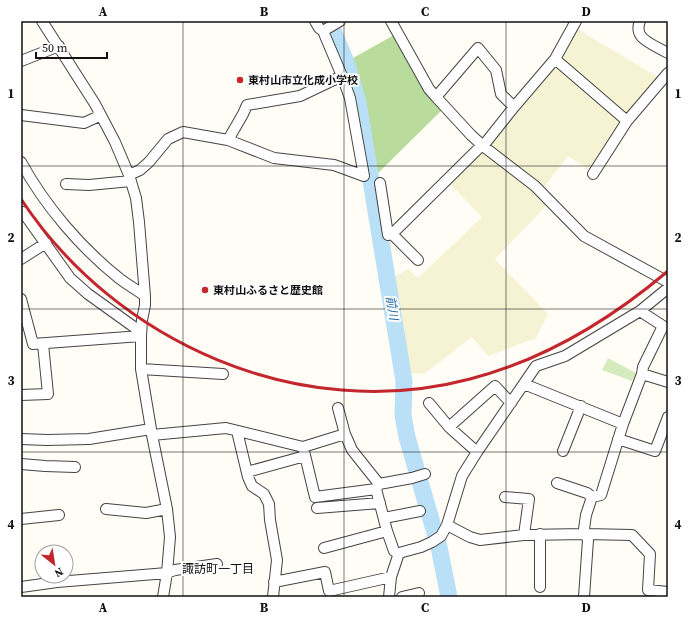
<svg xmlns="http://www.w3.org/2000/svg" width="689" height="618" font-family="'Source Serif 4','Noto Sans JP',serif">
<style>
.farmland{fill:#f6f3d4}
.green{fill:#d5ebbd}
.forest{fill:#b9dc9c}
.lines{fill:none;stroke-linecap:round;stroke-linejoin:round}
.river{stroke:#b9e0f7;stroke-width:17}
.minor-casing{stroke:#444;stroke-width:12}
.minor{stroke:#fff;stroke-width:10}
.rail{stroke:#c4262e;stroke-width:3}
.grid{fill:none;stroke:#111;stroke-width:1;stroke-opacity:0.55}
.poi-dot{fill:#c4262e;stroke:#fff;stroke-width:1.5}
.labels{text-anchor:middle;dominant-baseline:central;stroke-width:4;stroke-linejoin:round;paint-order:stroke}
.poi-label{font-size:11px;font-weight:bold;fill:#111;stroke:#fff;text-anchor:start}
.water-label{font-size:12px;font-style:italic;fill:#1768a6;stroke:#fff}
.neighbourhood-label{font-size:12px;fill:#111;stroke:#fff}
.neatline{fill:none;stroke:#111;stroke-width:1.5}
.grid-label{font-size:13px;text-anchor:middle;font-weight:bold;fill:#111}
</style>
<rect width="100%" height="100%" fill="#fffdf5"/>
<path class="farmland" d="M 577,29 L 658,77 L 628,113 L 625,114 L 563,61 L 563,55 Z
M 559,67 L 623,122 L 593,172 L 568,156 L 544,187 L 492,149 L 491,144 L 555,68 Z
M 480,150 L 548,204 L 495,259 L 548,314 L 536,338 L 488,356 L 472,337 L 424,374 L 410,373 L 395,276 L 409,269 L 418,278 L 482,217 L 449,183 Z"/>
<path class="green" d="M 608,358 L 636,373 L 632,381 L 602,370 Z"/>
<path class="forest" d="M 394,35 L 442,110 L 371,180 L 358,102 L 346,62 Z"/>
<g class="lines">
<path class="river" d="M 329,21 L 346,62 L 358,102 L 404,381 L 403,415 L 407,437 L 439,547 L 449,597"/>
<g class="minor-casing">
<path id="minor" d="M 42,21 L 95,104 L 115,142 L 129,175 L 136,198 L 139,222 L 145,296 L 145,305 L 142,320 L 141,336 L 141,369 L 152,435 L 167,509 L 170,537 L 167,573 L 163,597
M 391,21 L 429,89 L 436,97 L 471,135 L 483,146 L 535,186 L 584,236 L 668,282
M 640,21 C 638,26 638,32 641,36 C 644,41 662,50 668,53
M 323,31 L 340,21
M 555,59 L 627,121 L 668,73
M 21,61 L 59,46
M 436,97 L 478,48 L 496,70 L 501,94 L 514,107
M 21,115 L 84,123 L 97,117 L 99,112
M 228,140 L 243,114 L 247,105 L 300,96 L 342,76
M 21,162 C 45,206 81,248 120,279 C 128,285 137,290 145,296
M 593,174 L 627,121
M 129,175 L 140,170 L 149,162 L 168,139 L 183,132 L 228,140 L 274,158 L 334,165 L 364,176 L 350,98 L 342,76 L 323,31 L 319,28 L 315,21
M 380,183 L 388,235 L 392,234
M 66,184 L 89,185 L 131,181
M 23,212 L 70,278 L 88,294 L 141,332
M 21,259 L 46,243
M 418,260 L 392,234 L 479,148 L 483,146 L 514,107 L 555,59 L 576,21
M 21,299 L 33,344 L 141,336
M 141,369 L 223,374
M 642,374 L 668,382
M 524,384 L 623,424
M 21,395 L 48,394 L 43,344
M 429,403 L 449,427 L 477,452
M 338,408 L 345,434
M 449,427 L 495,386 L 511,403
M 237,431 L 248,477 L 252,486 L 264,494 L 269,504 L 270,520 L 277,560 L 273,597
M 152,435 L 226,428 L 303,447 L 345,434 L 352,450 L 379,484 L 376,489 L 387,531 L 394,551 L 399,553
M 21,439 L 47,440 L 89,439 L 151,429
M 618,439 L 655,451 L 668,417
M 303,447 L 315,497 L 376,489
M 563,451 L 581,406
M 21,464 L 45,466 L 75,467
M 247,472 L 305,456
M 557,483 L 587,493 L 592,497
M 379,484 L 412,478 L 425,474
M 505,497 L 529,499 L 524,535
M 592,497 L 601,495 L 623,424 L 642,374 L 643,367 L 663,326 L 640,311
M 317,508 L 380,503
M 106,509 L 146,513 L 167,509
M 384,518 L 420,511
M 21,519 L 59,515
M 447,525 L 470,537 L 480,540 L 524,535 L 585,534 L 632,535 L 650,554 L 648,590 L 668,592
M 324,548 L 387,531
M 274,582 L 325,572 L 329,591 L 391,577
M 21,587 L 57,582 L 167,573 L 175,570 L 217,564
M 540,587 L 540,534
M 389,597 L 391,577 L 399,553 L 421,547 L 432,542 L 441,536 L 447,525 L 462,476 L 477,452 L 536,366 L 565,356 L 640,311 L 668,288
M 402,597 L 419,593
M 584,597 L 588,540 L 584,529 L 586,515 L 592,497"/>
</g>
<use href="#minor" class="minor"/>
<path class="rail" d="M 21,199 C 116,343 300,424 470,379 C 544,360 610,320 668,271"/>
</g>
<path class="grid" d="M 183,21 L 183,597M 344,21 L 344,597M 506,21 L 506,597M 21,166 L 668,166M 21,309 L 668,309M 21,452 L 668,452"/>
<g class="poi-dot">
<circle cx="240" cy="80" r="4"/>
<circle cx="205" cy="290" r="4"/>
</g>
<g class="labels">
<g class="poi-label">
<text x="248" y="80">東村山市立化成小学校</text>
<text x="213" y="290">東村山ふるさと歴史館</text>
</g>
<g class="water-label">
<text transform="translate(392 308) rotate(81)">前川</text>
</g>
<g class="neighbourhood-label">
<text x="218" y="569">諏訪町一丁目</text>
</g>
</g>
<rect width="689" height="618" fill="none" stroke="#ffffff" stroke-width="44"/>
<g transform="translate(54 564) rotate(150)"><circle r="19" fill="#ffffff" stroke="#a0a0a0"/>
<path d="M0-3L7 15L0 10L-7 15Z" fill="#c4262e"/>
<text y="-6" font-size="11" font-weight="bold" text-anchor="middle" fill="#111111">N</text>
</g>
<path d="M36 52v6h71v-6" fill="none" stroke="#111111" stroke-width="2"/>
<text x="42" y="52" font-size="12" fill="#111111" stroke="#ffffff" stroke-width="3" paint-order="stroke">50 m</text>
<rect x="22" y="22" width="645" height="574" class="neatline"/>
<g class="grid-label">
<text x="103" y="16">A</text>
<text x="264" y="16">B</text>
<text x="425" y="16">C</text>
<text x="586" y="16">D</text>
<text x="11" y="98">1</text>
<text x="678" y="98">1</text>
<text x="11" y="242">2</text>
<text x="678" y="242">2</text>
<text x="11" y="385">3</text>
<text x="678" y="385">3</text>
<text x="11" y="529">4</text>
<text x="678" y="529">4</text>
<text x="103" y="612">A</text>
<text x="264" y="612">B</text>
<text x="425" y="612">C</text>
<text x="586" y="612">D</text>
</g>
</svg>
